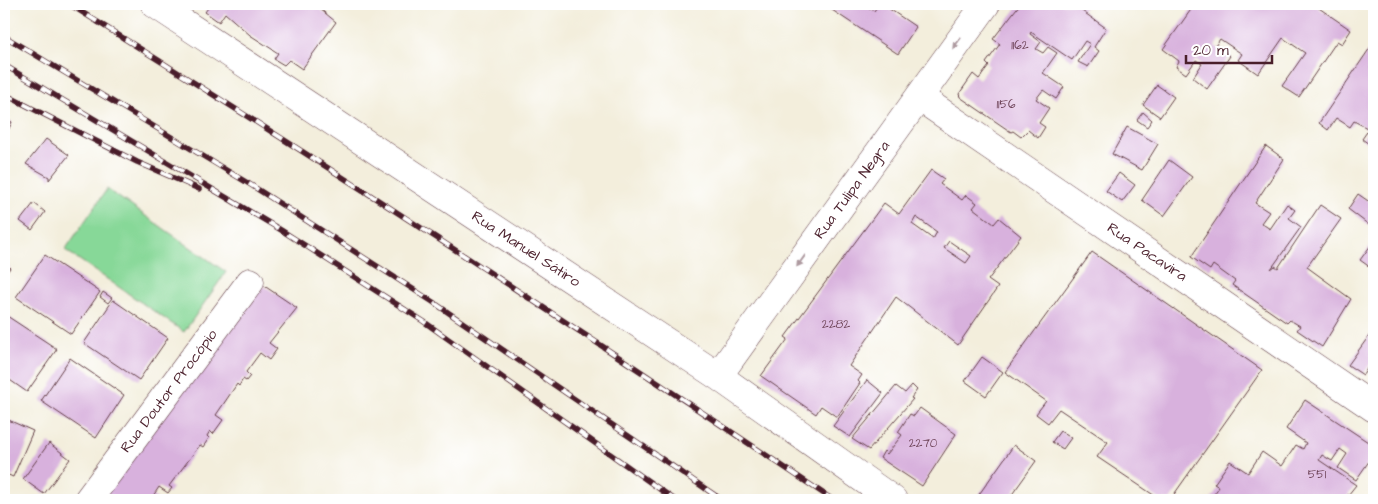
<svg xmlns="http://www.w3.org/2000/svg" width="1378" height="504" font-family="'Architects Daughter',sans-serif">
<style>
.green{fill:#87d898;stroke:#687c62}
.building{fill:#d8b1dd;fill-rule:evenodd}
.lines{fill:none;stroke-linecap:round;stroke-linejoin:round}
.street-casing{stroke:#633e46;stroke-width:29}
.street{stroke:#fff;stroke-width:28}
.rail-casing{stroke:#4a1f2b;stroke-width:5.5}
.rail{stroke:#fff;stroke-width:4;stroke-dasharray:11;stroke-linecap:butt}
.oneway{fill:#ae9aa0}
.labels{text-anchor:middle;dominant-baseline:central;stroke-width:4.5;stroke-linejoin:round;paint-order:stroke}
.number-label{font-size:12px;fill:#6e4458}
.street-label{font-size:15px;fill:#4a1f2b;stroke:#fff}
</style>
<rect width="100%" height="100%" fill="#fff"/>
<filter id="ink" filterUnits="userSpaceOnUse"><feTurbulence type="fractalNoise" baseFrequency=".02" numOctaves="2"/><feDisplacementMap in="SourceGraphic" scale="10" xChannelSelector="R" yChannelSelector="G"/><feConvolveMatrix kernelMatrix="1 2 1 2 8 2 1 2 1" color-interpolation-filters="sRGB"/></filter>
<filter id="wash" filterUnits="userSpaceOnUse"><feTurbulence type="fractalNoise" baseFrequency=".0096" numOctaves="4" result="noise"/><feDisplacementMap in="SourceGraphic" scale="20" xChannelSelector="R" yChannelSelector="G"/><feGaussianBlur stdDeviation="1.12" result="paint"/><feColorMatrix in="noise" values="0 0 0 0 0 0 0 0 0 0 0 0 0 0 0 0 0 1.4 0 .05"/><feComposite in="paint" operator="in"/></filter>
<g filter="url(#wash)">
<rect width="100%" height="100%" fill="#f3eedc"/>
<path class="green" d="M 107,189 L 226,272 L 184,332 L 65,250 Z"/>
<g id="blocks">
<path class="building" d="M 211,4 L 314,4 L 336,22 L 302,69 L 289,60 L 284,65 L 274,59 L 278,53 L 250,35 L 225,13 L 219,22 L 205,12 Z
M 823,4 L 863,4 L 874,11 L 879,4 L 882,4 L 916,27 L 898,54 Z
M 1020,4 L 1087,4 L 1082,11 L 1106,28 L 1094,47 L 1099,51 L 1088,67 L 1078,62 L 1090,44 L 1085,41 L 1072,60 L 1031,32 L 1030,34 L 1041,42 L 1036,49 L 1043,53 L 1048,47 L 1057,53 L 1043,73 L 1064,87 L 1056,99 L 1043,90 L 1036,99 L 1049,108 L 1039,123 L 1045,127 L 1038,138 L 1028,130 L 1021,137 L 1013,131 L 1011,132 L 960,97 L 959,94 L 973,74 L 979,79 L 989,66 L 986,63 L 1000,44 L 993,39 Z
M 1195,4 L 1313,4 L 1351,30 L 1342,44 L 1337,41 L 1299,97 L 1282,86 L 1305,53 L 1283,38 L 1258,74 L 1238,60 L 1242,54 L 1220,39 L 1215,46 L 1230,56 L 1207,89 L 1193,78 L 1202,64 L 1196,60 L 1186,74 L 1176,67 L 1179,61 L 1163,49 Z
M 1374,42 L 1374,63 L 1370,68 L 1374,71 L 1374,137 L 1369,144 L 1362,139 L 1369,129 L 1354,121 L 1350,127 L 1336,118 L 1328,130 L 1319,123 Z
M 1157,85 L 1174,97 L 1160,117 L 1143,105 Z
M 1143,112 L 1152,120 L 1147,127 L 1137,120 Z
M 4,118 L 12,122 L 4,139 Z
M 1127,127 L 1158,144 L 1142,170 L 1112,154 Z
M 46,139 L 69,155 L 49,180 L 49,177 L 26,164 Z
M 1266,146 L 1284,159 L 1255,203 L 1269,212 L 1261,223 L 1270,229 L 1287,204 L 1295,210 L 1289,218 L 1301,227 L 1271,269 L 1275,266 L 1278,268 L 1320,205 L 1341,219 L 1307,267 L 1351,299 L 1322,347 L 1297,330 L 1300,326 L 1290,320 L 1287,323 L 1232,285 L 1235,281 L 1213,265 L 1210,270 L 1191,257 Z
M 1169,160 L 1192,177 L 1164,216 L 1142,200 Z
M 931,170 L 944,179 L 940,184 L 962,200 L 966,195 L 977,203 L 973,208 L 994,224 L 999,218 L 1021,236 L 988,280 L 998,287 L 958,345 L 896,297 L 849,366 L 862,375 L 858,381 L 860,383 L 837,417 L 821,406 L 816,414 L 761,376 L 788,339 L 785,337 L 884,203 L 899,214 ZM 916,217 L 937,232 L 933,239 L 912,224 ZM 949,241 L 971,256 L 966,263 L 944,248 Z
M 1119,173 L 1135,185 L 1122,202 L 1106,191 Z
M 1358,194 L 1374,205 L 1374,218 L 1369,225 L 1348,209 Z
M 34,203 L 45,212 L 32,230 L 20,221 Z
M 1374,241 L 1374,270 L 1360,260 Z
M 1092,252 L 1262,370 L 1170,500 L 1161,500 L 1097,457 L 1108,442 L 1059,409 L 1048,423 L 1036,414 L 1046,401 L 1005,372 Z
M 45,255 L 100,292 L 71,334 L 16,297 Z
M 4,263 L 10,268 L 4,276 Z
M 260,283 L 297,308 L 269,343 L 277,349 L 269,360 L 260,353 L 246,372 L 250,376 L 246,381 L 243,379 L 239,386 L 237,384 L 216,415 L 223,420 L 213,434 L 210,431 L 207,436 L 209,438 L 203,447 L 200,445 L 169,486 L 172,488 L 168,493 L 159,487 L 153,496 L 158,500 L 101,500 Z
M 103,292 L 112,298 L 108,303 L 100,297 Z
M 113,300 L 168,338 L 139,380 L 84,343 Z
M 4,314 L 57,349 L 27,392 L 4,376 Z
M 1374,329 L 1374,366 L 1370,364 L 1363,375 L 1348,365 Z
M 982,357 L 1003,372 L 986,396 L 965,381 Z
M 70,358 L 124,395 L 96,438 L 41,401 Z
M 867,380 L 883,393 L 850,437 L 833,426 Z
M 912,385 L 917,390 L 911,398 L 913,399 L 869,450 L 852,439 L 896,386 L 905,393 Z
M 1305,400 L 1374,446 L 1374,454 L 1356,480 L 1338,468 L 1347,454 L 1340,449 L 1332,461 L 1322,455 L 1319,460 L 1356,485 L 1344,500 L 1210,500 L 1219,487 L 1214,484 L 1230,461 L 1248,473 L 1262,452 L 1282,466 L 1296,445 L 1303,449 L 1306,443 L 1286,429 Z
M 920,408 L 956,434 L 922,486 L 880,458 L 884,451 L 887,454 L 902,435 L 898,432 L 910,414 L 914,416 Z
M 4,418 L 33,431 L 13,477 L 4,473 Z
M 1060,431 L 1071,438 L 1063,449 L 1052,442 Z
M 49,443 L 70,459 L 44,494 L 23,479 Z
M 1014,445 L 1036,461 L 1008,500 L 975,500 Z"/>
</g>
</g>
<g filter="url(#ink)">
<use href="#blocks" fill-opacity="0" stroke="#633e46" stroke-width="1"/>
<g class="lines">
<g class="street-casing">
<path id="street" d="M 155,4 L 718,376 L 893,500
M 919,97 L 1374,408
M 718,376 L 986,4
M 88,500 L 250,282"/>
</g>
<use href="#street" class="street"/>
<g class="rail-casing">
<path id="rail" d="M 69,4 C 327,165 581,330 833,500
M 4,36 L 251,185 L 433,302 L 722,500
M 4,65 L 281,230 L 423,321 L 675,500
M 4,94 L 137,162 L 199,189"/>
</g>
<use href="#rail" class="rail"/>
</g>
<defs><path id="oneway-solid" d="M-6-.8H1V-3.2L6.5 0L1 3.2V.8H-6Z" transform="scale(1.25)"/></defs>
<g class="oneway">
<use href="#oneway-solid" transform="translate(957 43) rotate(126)"/>
<use href="#oneway-solid" transform="translate(801 261) rotate(126)"/>
</g>
</g>
<g class="labels">
<g class="number-label">
<text x="1020" y="45">1162</text>
<text x="1006" y="104">1156</text>
<text x="836" y="324">2282</text>
<text x="923" y="443">2270</text>
<text x="1317" y="474">551</text>
</g>
<g class="street-label">
<text transform="translate(852 190) rotate(-54)">Rua Tulipa Negra</text>
<text transform="translate(526 249) rotate(33)">Rua Manuel Sátiro</text>
<text transform="translate(1147 252) rotate(34)">Rua Pacavira</text>
<text transform="translate(169 391) rotate(-53)">Rua Doutor Procópio</text>
</g>
</g>
<rect width="1378" height="504" fill="none" stroke="#fff" stroke-width="20"/>
<path d="M1186 55v8h86v-8" fill="none" stroke="#4a1f2b" stroke-width="2.5"/>
<text x="1193" y="55" font-size="15" fill="#4a1f2b" stroke="#ffffff" stroke-width="4" paint-order="stroke">20 m</text>
</svg>
